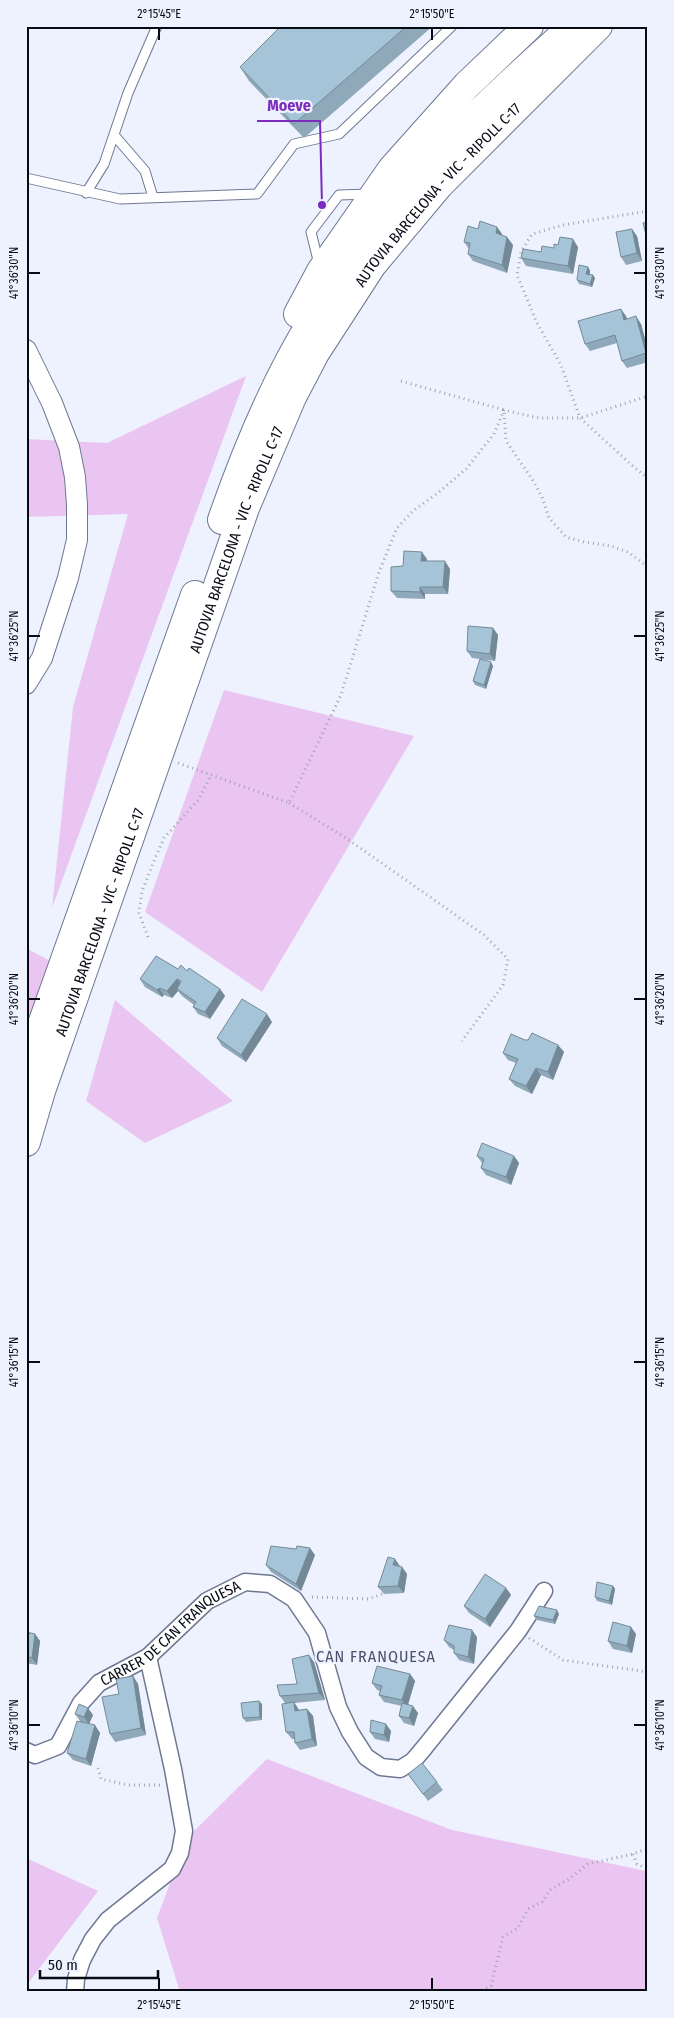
<svg xmlns="http://www.w3.org/2000/svg" width="674" height="2018" font-family="'Fira Sans Condensed',sans-serif">
<style>
.green{fill:#ebc5f1}
.lines{fill:none;stroke-linecap:round;stroke-linejoin:round}
.service-casing{stroke:#6d7892;stroke-width:11}
.minor-casing{stroke:#6d7892;stroke-width:19}
.tertiary-casing{stroke:#6d7892;stroke-width:22}
.trunk-casing{stroke:#6d7892;stroke-width:30}
.path{stroke:#a0a4af;stroke-width:3;stroke-dasharray:1 4;stroke-linecap:butt}
.service{stroke:#fff;stroke-width:9}
.minor{stroke:#fff;stroke-width:16}
.tertiary{stroke:#fff;stroke-width:20}
.trunk{stroke:#fff;stroke-width:28}
.wall{fill:#8fa9ba}
.shaded-wall{fill:#748997}
.building{fill:#a6c4d8;stroke:#748997}
.ticks{fill:none;stroke:#070b14;stroke-width:2}
.labels{text-anchor:middle;dominant-baseline:central;stroke-width:4.5;stroke-linejoin:round;paint-order:stroke}
.street-label{font-size:15px;fill:#070b14;stroke:#edf2fe}
.neighbourhood-label{font-size:16px;letter-spacing:1px;fill:#49546c;stroke:#edf2fe}
.leader{fill:none;stroke:#7b2cbf;stroke-width:2}
.callout-dot{fill:#7b2cbf;stroke:#edf2fe;stroke-width:2}
.callout-label{font-size:16px;text-anchor:middle;font-weight:bold;fill:#7b2cbf;stroke:#edf2fe;stroke-width:4.5;stroke-linejoin:round;paint-order:stroke}
.neatline{fill:none;stroke:#070b14;stroke-width:2}
.ticks-label{font-size:12px;text-anchor:middle;fill:#070b14}
</style>
<rect width="100%" height="100%" fill="#edf2fe"/>
<path class="green" d="M 246,376 L 52,908 L 73,707 L 128,514 L 26,517 L 26,439 L 107,443 Z
M 224,690 L 414,736 L 262,992 L 145,912 Z
M 26,948 L 52,962 L 26,1032 Z
M 115,1000 L 233,1101 L 145,1143 L 86,1101 Z
M 267,1759 L 452,1830 L 646,1871 L 648,1874 L 648,1992 L 180,1992 L 157,1918 L 187,1838 Z
M 26,1858 L 98,1891 L 26,1986 Z"/>
<g class="lines">
<g class="service-casing">
<path id="service" d="M 114,135 L 145,171 L 153,197
M 26,178 L 120,199 L 257,194 L 294,144 L 339,134 L 452,26
M 86,193 L 104,164 L 128,93 L 157,26
M 319,264 L 311,232 L 339,195 L 369,194"/>
</g>
<g class="minor-casing">
<g id="minor">
<path id="s1" d="M 26,1751 L 35,1755 L 58,1746 L 81,1703 L 99,1683 L 148,1657 L 207,1601 L 245,1582 L 270,1584 L 294,1599 L 317,1633 L 338,1707 L 350,1732 L 366,1757 L 381,1767 L 400,1769 L 413,1761 L 424,1748 L 518,1631 L 544,1591"/>
<path d="M 75,1992 L 76,1979 L 82,1960 L 93,1939 L 108,1920 L 172,1869 L 180,1853 L 184,1831 L 173,1769 L 148,1657"/>
</g>
</g>
<g class="tertiary-casing">
<path id="tertiary" d="M 26,350 L 52,403 L 69,447 L 75,477 L 77,505 L 77,540 L 68,578 L 42,658 L 26,684"/>
</g>
<g class="trunk-casing">
<g id="trunk">
<path d="M 298,314 L 321,271 L 392,169 L 467,85 L 529,26"/>
<path d="M 222,520 C 246,451 274,382 313,320 C 354,254 403,192 457,135 C 493,97 534,62 573,26"/>
<path d="M 26,1069 L 195,595"/>
<path id="s2" d="M 26,1142 L 41,1091 L 245,508 L 292,397 L 315,353 L 372,265 L 439,185 L 598,26"/>
</g>
</g>
<path class="path" d="M 648,211 L 563,225 L 532,234 L 521,252 L 517,275 L 537,323 L 561,365 L 580,418 L 635,468 L 648,478
M 401,381 L 504,410 L 506,441 L 532,479 L 542,497 L 549,518 L 566,537 L 584,542 L 611,546 L 628,552 L 648,567
M 178,763 L 289,803 L 341,695 L 379,572 L 397,528 L 413,511 L 439,492 L 466,469 L 494,434 L 504,410 L 539,418 L 580,418 L 648,396
M 289,803 L 346,838 L 484,935 L 508,959 L 503,985 L 462,1041
M 148,937 L 139,913 L 142,891 L 156,856 L 164,838 L 199,799 L 211,775
M 312,1597 L 369,1599 L 382,1594
M 529,1638 L 563,1660 L 648,1672
M 98,1768 L 101,1779 L 128,1785 L 160,1785
M 633,1854 L 637,1864 L 648,1869
M 477,1992 L 491,1986 L 503,1937 L 518,1928 L 528,1909 L 542,1902 L 550,1890 L 569,1879 L 588,1864 L 633,1854 L 648,1848"/>
<use href="#service" class="service"/>
<use href="#minor" class="minor"/>
<use href="#tertiary" class="tertiary"/>
<use href="#trunk" class="trunk"/>
</g>
<path class="wall" d="M 281,26 L 433,26 L 304,138 L 249,81 L 240,67 Z
M 497,227 L 502,234 L 502,235 L 513,245 L 507,273 L 473,261 L 468,254 L 469,249 L 464,242 L 478,229 Z
M 637,236 L 642,261 L 626,265 L 621,257 Z
M 558,245 L 578,247 L 573,274 L 526,266 L 521,258 L 554,248 Z
M 588,267 L 590,271 L 590,274 L 595,278 L 592,287 L 579,284 L 577,280 Z
M 626,316 L 627,319 L 641,324 L 648,350 L 648,362 L 627,368 L 622,361 L 617,343 L 590,351 L 585,344 Z
M 427,559 L 427,561 L 450,569 L 448,594 L 425,594 L 425,599 L 397,598 L 391,591 L 403,566 Z
M 493,628 L 498,635 L 495,661 L 480,659 L 493,666 L 486,689 L 475,685 L 473,681 L 480,659 L 472,658 L 467,651 Z
M 178,969 L 187,971 L 220,989 L 225,996 L 210,1019 L 198,1014 L 193,1007 L 194,1005 L 182,996 L 178,991 L 172,998 L 164,995 L 162,997 L 145,987 L 140,979 Z
M 272,1022 L 246,1062 L 222,1046 L 217,1038 Z
M 525,1040 L 558,1045 L 564,1052 L 553,1080 L 541,1075 L 532,1094 L 515,1086 L 509,1079 L 516,1063 L 508,1060 L 503,1053 Z
M 477,1156 L 514,1156 L 519,1163 L 511,1185 L 486,1175 L 481,1168 L 482,1163 Z
M 296,1549 L 315,1555 L 301,1591 L 271,1572 L 266,1565 Z
M 400,1567 L 402,1567 L 407,1574 L 404,1593 L 384,1594 L 378,1587 Z
M 613,1586 L 615,1589 L 612,1605 L 597,1601 L 595,1597 Z
M 506,1588 L 511,1595 L 490,1627 L 469,1613 L 464,1606 Z
M 559,1614 L 555,1624 L 537,1620 L 534,1616 Z
M 26,1632 L 35,1634 L 40,1641 L 37,1665 L 26,1663 Z
M 636,1634 L 632,1653 L 613,1649 L 608,1641 Z
M 477,1637 L 474,1664 L 459,1660 L 454,1653 L 454,1650 L 449,1647 L 444,1640 Z
M 314,1662 L 325,1700 L 294,1703 L 299,1710 L 307,1709 L 313,1716 L 317,1746 L 300,1750 L 295,1743 L 295,1739 L 292,1739 L 286,1732 L 285,1703 L 280,1696 L 297,1684 Z
M 410,1674 L 415,1681 L 408,1704 L 418,1713 L 414,1726 L 404,1723 L 399,1716 L 402,1706 L 384,1702 L 379,1695 L 380,1691 L 377,1690 L 372,1683 Z
M 133,1676 L 138,1684 L 146,1735 L 115,1742 L 110,1734 L 119,1694 Z
M 262,1704 L 262,1720 L 246,1722 L 243,1718 Z
M 75,1714 L 93,1715 L 89,1724 L 100,1733 L 91,1766 L 73,1760 L 67,1753 L 85,1723 L 80,1721 Z
M 391,1731 L 389,1742 L 375,1739 L 370,1732 Z
M 408,1774 L 437,1782 L 443,1790 L 428,1801 Z"/>
<path class="shaded-wall" d="M 497,227 L 502,234 L 501,241 L 496,233 Z
M 632,229 L 637,236 L 642,261 L 637,253 Z
M 507,237 L 513,245 L 507,273 L 502,265 Z
M 573,239 L 578,247 L 573,274 L 568,266 Z
M 588,267 L 590,271 L 589,278 L 586,274 Z
M 593,275 L 595,278 L 592,287 L 590,284 Z
M 621,309 L 626,316 L 629,328 L 624,320 Z
M 636,316 L 641,324 L 648,350 L 648,357 L 646,353 Z
M 422,552 L 427,559 L 426,569 L 421,561 Z
M 445,561 L 450,569 L 448,594 L 443,587 Z
M 420,587 L 425,594 L 425,599 L 420,592 Z
M 493,628 L 498,635 L 495,661 L 490,654 Z
M 491,662 L 493,666 L 486,689 L 484,685 Z
M 177,979 L 182,986 L 177,989 L 178,991 L 172,998 L 167,991 Z
M 159,988 L 164,995 L 162,997 L 157,990 Z
M 220,989 L 225,996 L 210,1019 L 205,1012 Z
M 267,1014 L 272,1022 L 246,1062 L 241,1055 Z
M 558,1045 L 564,1052 L 553,1080 L 548,1072 Z
M 536,1068 L 541,1075 L 532,1094 L 526,1086 Z
M 514,1156 L 519,1163 L 511,1185 L 506,1177 Z
M 310,1548 L 315,1555 L 301,1591 L 296,1584 Z
M 395,1559 L 400,1566 L 393,1565 Z
M 402,1567 L 407,1574 L 404,1593 L 398,1586 Z
M 613,1586 L 615,1589 L 612,1605 L 609,1601 Z
M 506,1588 L 511,1595 L 490,1627 L 485,1619 Z
M 557,1610 L 559,1614 L 555,1624 L 553,1620 Z
M 631,1627 L 636,1634 L 632,1653 L 627,1646 Z
M 472,1630 L 477,1637 L 474,1664 L 468,1657 Z
M 35,1634 L 40,1641 L 37,1665 L 32,1658 Z
M 309,1655 L 314,1662 L 325,1700 L 319,1693 Z
M 410,1674 L 415,1681 L 407,1708 L 402,1700 Z
M 133,1676 L 138,1684 L 146,1735 L 141,1728 Z
M 259,1701 L 262,1704 L 262,1720 L 260,1717 Z
M 294,1702 L 299,1710 L 300,1718 L 295,1711 Z
M 413,1706 L 418,1713 L 414,1726 L 409,1718 Z
M 88,1708 L 93,1715 L 89,1724 L 84,1717 Z
M 307,1709 L 313,1716 L 317,1746 L 312,1739 Z
M 386,1724 L 391,1731 L 389,1742 L 384,1735 Z
M 95,1725 L 100,1733 L 91,1766 L 86,1759 Z
M 26,1776 L 27,1777 L 27,1821 L 26,1819 Z"/>
<path class="building" d="M 281,26 L 407,26 L 294,124 L 240,67 Z
M 480,221 L 497,227 L 496,233 L 507,237 L 502,265 L 468,254 L 470,243 L 464,242 L 468,226 L 478,229 Z
M 648,222 L 648,243 L 643,223 Z
M 632,229 L 637,253 L 621,257 L 616,232 Z
M 560,237 L 573,239 L 568,266 L 521,258 L 523,249 L 541,252 L 542,246 L 554,248 L 554,244 L 558,245 Z
M 579,265 L 588,267 L 586,274 L 593,275 L 590,284 L 577,280 Z
M 621,309 L 624,320 L 636,316 L 646,353 L 622,361 L 615,335 L 585,344 L 578,321 Z
M 404,551 L 422,552 L 421,561 L 445,561 L 443,587 L 420,587 L 420,592 L 391,591 L 391,567 L 403,566 Z
M 468,626 L 493,628 L 490,654 L 467,651 Z
M 480,659 L 491,662 L 484,685 L 473,681 Z
M 156,956 L 178,969 L 181,965 L 187,971 L 189,968 L 220,989 L 205,1012 L 193,1007 L 196,1002 L 177,989 L 181,981 L 177,979 L 167,991 L 159,988 L 157,990 L 140,979 Z
M 242,999 L 267,1014 L 241,1055 L 217,1038 Z
M 532,1033 L 558,1045 L 548,1072 L 536,1068 L 526,1086 L 509,1079 L 518,1059 L 503,1053 L 511,1034 L 525,1040 L 528,1040 Z
M 482,1143 L 514,1156 L 506,1177 L 481,1168 L 484,1159 L 477,1156 Z
M 271,1546 L 296,1549 L 297,1546 L 310,1548 L 296,1584 L 266,1565 Z
M 388,1557 L 395,1559 L 393,1565 L 402,1567 L 398,1586 L 378,1587 Z
M 485,1574 L 506,1588 L 485,1619 L 464,1606 Z
M 597,1582 L 613,1586 L 609,1601 L 595,1597 Z
M 539,1606 L 557,1610 L 553,1620 L 534,1616 Z
M 613,1622 L 631,1627 L 627,1646 L 608,1641 Z
M 449,1625 L 472,1630 L 468,1657 L 454,1653 L 454,1646 L 444,1640 Z
M 26,1632 L 35,1634 L 32,1658 L 26,1656 Z
M 309,1655 L 319,1693 L 280,1696 L 277,1685 L 297,1684 L 292,1659 Z
M 377,1666 L 410,1674 L 402,1700 L 379,1695 L 382,1686 L 372,1683 Z
M 133,1676 L 141,1728 L 110,1734 L 102,1697 L 119,1694 L 116,1679 Z
M 259,1701 L 260,1717 L 243,1718 L 241,1703 Z
M 294,1702 L 295,1711 L 307,1709 L 312,1739 L 295,1743 L 294,1732 L 286,1732 L 282,1704 Z
M 402,1703 L 413,1706 L 409,1718 L 399,1716 Z
M 79,1704 L 88,1708 L 84,1717 L 75,1714 Z
M 371,1720 L 386,1724 L 384,1735 L 370,1732 Z
M 77,1721 L 95,1725 L 86,1759 L 67,1753 Z
M 422,1763 L 437,1782 L 423,1794 L 408,1774 Z"/>
<path class="ticks" d="M 159,28 L 159,40M 432,28 L 432,40M 28,273 L 40,273M 634,273 L 646,273M 28,636 L 40,636M 634,636 L 646,636M 28,999 L 40,999M 634,999 L 646,999M 28,1362 L 40,1362M 634,1362 L 646,1362M 28,1725 L 40,1725M 634,1725 L 646,1725M 159,1978 L 159,1990M 432,1978 L 432,1990"/>
<g class="labels">
<g class="street-label">
<text stroke="none"><textPath href="#s2" startOffset="1042">AUTOVIA BARCELONA - VIC - RIPOLL C-17</textPath></text>
<text stroke="none"><textPath href="#s2" startOffset="638">AUTOVIA BARCELONA - VIC - RIPOLL C-17</textPath></text>
<text stroke="none"><textPath href="#s2" startOffset="232">AUTOVIA BARCELONA - VIC - RIPOLL C-17</textPath></text>
<text stroke="none"><textPath href="#s1" startOffset="198">CARRER DE CAN FRANQUESA</textPath></text>
</g>
<g class="neighbourhood-label">
<text x="376" y="1656">CAN FRANQUESA</text>
</g>
</g>
<path class="leader" d="M322 205L320 121H257"/>
<circle class="callout-dot" cx="322" cy="205" r="5"/>
<g class="callout-label">
<text x="289" y="111">Moeve</text>
</g>
<rect width="674" height="2018" fill="none" stroke="#edf2fe" stroke-width="55"/>
<path d="M40 1970v8h118v-8" fill="none" stroke="#070b14" stroke-width="2.5"/>
<text x="48" y="1970" font-size="15" fill="#070b14" stroke="#edf2fe" stroke-width="4" paint-order="stroke">50 m</text>
<rect x="28" y="28" width="618" height="1962" class="neatline"/>
<g class="ticks-label">
<text x="159" y="18">2°15'45"E</text>
<text x="432" y="18">2°15'50"E</text>
<text transform="translate(14 273) rotate(-90)" y="4">41°36'30"N</text>
<text transform="translate(660 273) rotate(-90)" y="4">41°36'30"N</text>
<text transform="translate(14 636) rotate(-90)" y="4">41°36'25"N</text>
<text transform="translate(660 636) rotate(-90)" y="4">41°36'25"N</text>
<text transform="translate(14 999) rotate(-90)" y="4">41°36'20"N</text>
<text transform="translate(660 999) rotate(-90)" y="4">41°36'20"N</text>
<text transform="translate(14 1362) rotate(-90)" y="4">41°36'15"N</text>
<text transform="translate(660 1362) rotate(-90)" y="4">41°36'15"N</text>
<text transform="translate(14 1725) rotate(-90)" y="4">41°36'10"N</text>
<text transform="translate(660 1725) rotate(-90)" y="4">41°36'10"N</text>
<text x="159" y="2009">2°15'45"E</text>
<text x="432" y="2009">2°15'50"E</text>
</g>
</svg>
